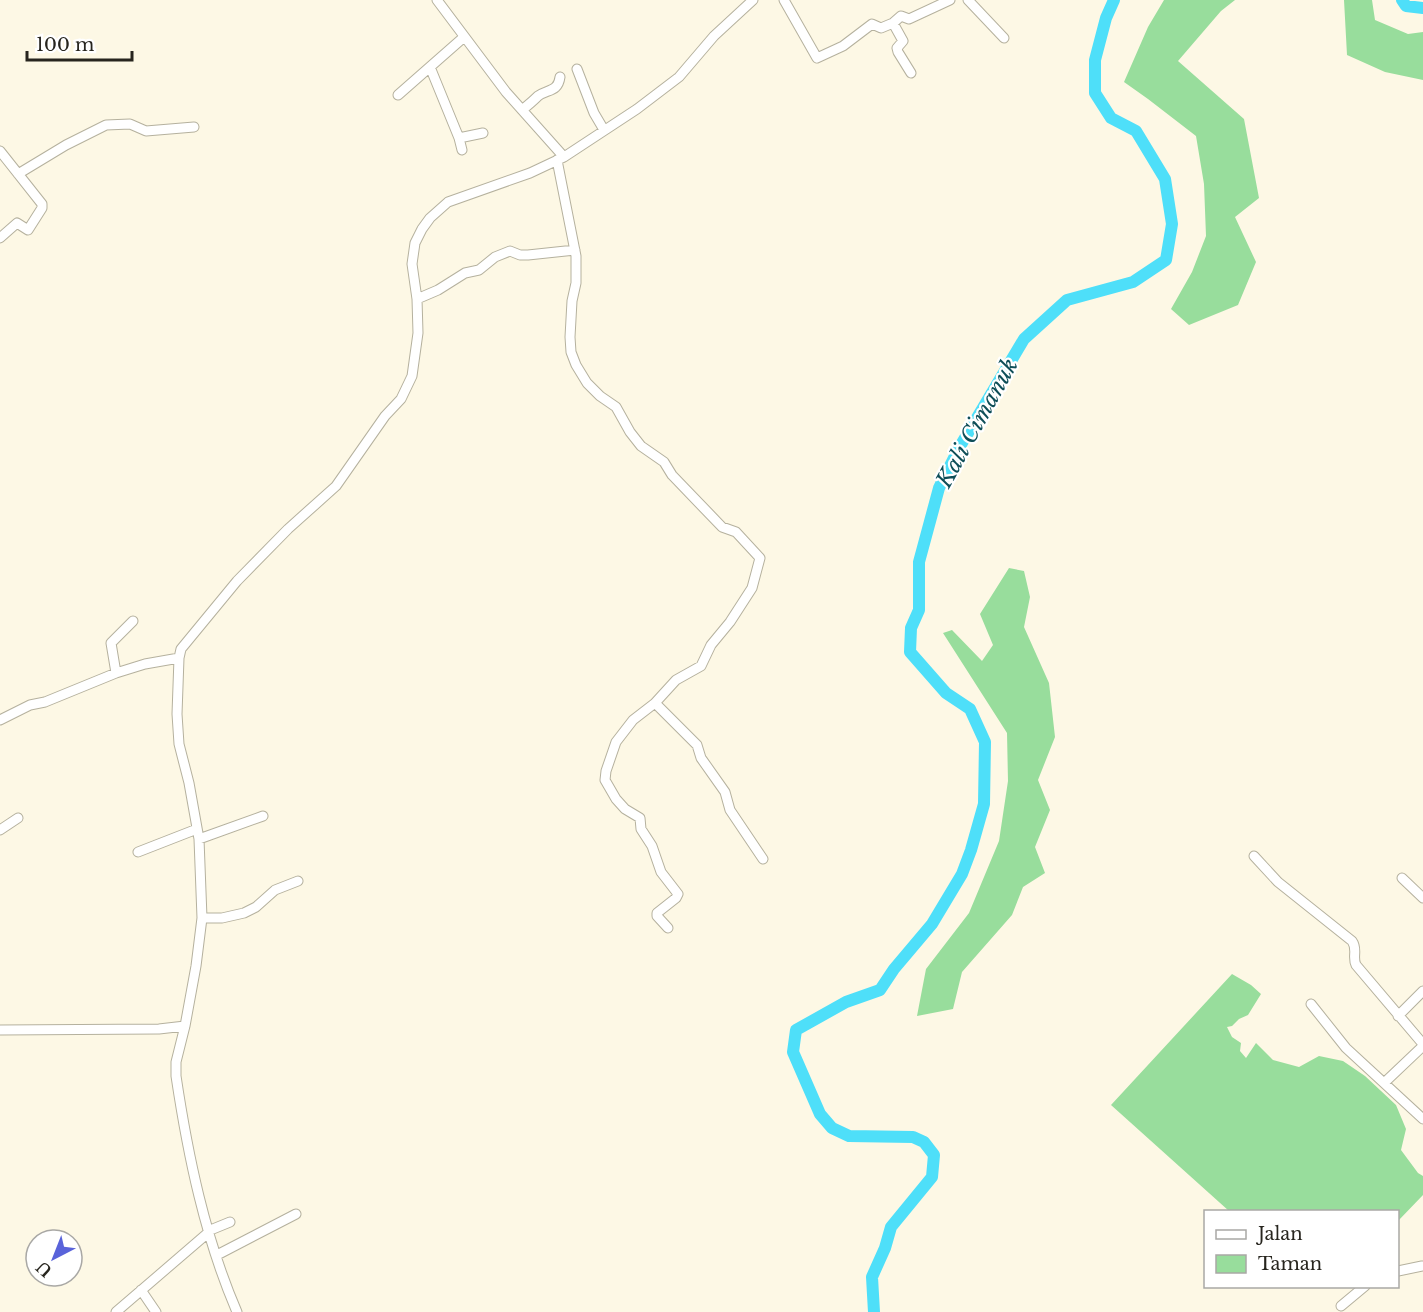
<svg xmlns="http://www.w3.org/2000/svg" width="1423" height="1312" font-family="'Libre Baskerville',serif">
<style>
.green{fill:#98dd9c}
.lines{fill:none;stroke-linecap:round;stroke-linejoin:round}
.river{stroke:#4edff9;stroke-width:12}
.minor-casing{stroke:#b5b19e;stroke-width:11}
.minor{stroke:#fff;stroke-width:9}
.labels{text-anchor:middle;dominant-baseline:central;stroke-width:4.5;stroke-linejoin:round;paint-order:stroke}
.water-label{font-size:22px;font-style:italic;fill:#0e4e58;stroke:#fff}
</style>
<rect width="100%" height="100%" fill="#fdf8e5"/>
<path class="green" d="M 1164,0 L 1235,0 L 1221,11 L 1178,61 L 1244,119 L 1259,198 L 1235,217 L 1256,262 L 1238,305 L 1189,325 L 1171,309 L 1192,272 L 1206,236 L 1204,184 L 1196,136 L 1148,99 L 1124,82 L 1148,27 Z
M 1344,0 L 1372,0 L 1375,20 L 1408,34 L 1423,32 L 1423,80 L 1385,72 L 1347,55 Z
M 1009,568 L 1024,571 L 1030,597 L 1024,627 L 1049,683 L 1055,737 L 1038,780 L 1050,810 L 1035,847 L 1045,873 L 1023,887 L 1012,915 L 962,972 L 953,1009 L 917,1016 L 926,969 L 969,913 L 999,841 L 1008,781 L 1007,733 L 943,633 L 952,630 L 982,661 L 993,645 L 980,614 Z
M 1232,974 L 1251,985 L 1261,994 L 1248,1015 L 1239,1019 L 1232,1026 L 1227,1027 L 1232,1037 L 1241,1043 L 1240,1051 L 1246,1058 L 1256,1043 L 1273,1060 L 1299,1067 L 1319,1056 L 1343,1061 L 1365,1076 L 1396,1105 L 1406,1129 L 1401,1150 L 1418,1173 L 1423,1176 L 1423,1195 L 1398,1221 L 1398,1212 L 1229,1211 L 1111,1105 Z"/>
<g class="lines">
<path class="river" d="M 1402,0 L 1406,6 L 1423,8
M 874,1312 L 872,1277 L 885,1248 L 891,1227 L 932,1177 L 934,1155 L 924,1142 L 913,1137 L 849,1136 L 832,1128 L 820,1114 L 793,1052 L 796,1030 L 846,1002 L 880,990 L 894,969 L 932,924 L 962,874 L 971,850 L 984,804 L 985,742 L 970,709 L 946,693 L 910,652 L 911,628 L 919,610 L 919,562 L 939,488 L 959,448 L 1024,339 L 1067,300 L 1133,282 L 1166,260 L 1172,224 L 1165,179 L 1136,131 L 1111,118 L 1095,93 L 1095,60 L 1106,18 L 1114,0"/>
<g class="minor-casing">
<path id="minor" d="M 437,0 L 506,92 L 564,157
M 784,0 L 817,58 L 843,46 L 872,24 L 881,28 L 893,23 L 901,16 L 909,19 L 950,0
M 968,0 L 1004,38
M 893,23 L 903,41 L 897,48 L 898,52 L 911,73
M 430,67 L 459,138 L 462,150
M 577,69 L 594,113 L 604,130
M 398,95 L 464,37
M 522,110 C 527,106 533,101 538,96 C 548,89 558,92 560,77
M 459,138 L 483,133
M 0,151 L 42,204 L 42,208 L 28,230 L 17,223 L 0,238
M 557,160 L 576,256 L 576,283 L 572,301 L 570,337 L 571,352 L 576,365 L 587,383 L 600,396 L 616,407 L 630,432 L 641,446 L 664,462 L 672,475 L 722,527 L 736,532 L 760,558 L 752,588 L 730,622 L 711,645 L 701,666 L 676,680 L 655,703 L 633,720 L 616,742 L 606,771 L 605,780 L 616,799 L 625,809 L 640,818 L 641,829 L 652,846 L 661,872 L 678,894 L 676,898 L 657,913 L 657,916 L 668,928
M 18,174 L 66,145 L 106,125 L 130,124 L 146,131 L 194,127
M 417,299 L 438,290 L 465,273 L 479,270 L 495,257 L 510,251 L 520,255 L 528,255 L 575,250
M 116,673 L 111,643 L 133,621
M 655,703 L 697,745 L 701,758 L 725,792 L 730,810 L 763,859
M 0,720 L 30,705 L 45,702 L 116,673 L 145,664 L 179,658
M 0,830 L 18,818
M 199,839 L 263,816
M 138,852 L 197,829
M 1254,856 L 1278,882 L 1352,941 C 1358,949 1352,957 1356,965 L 1423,1044
M 1402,878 L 1423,898
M 202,918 L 222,918 L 244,913 L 256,907 L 275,890 L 298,881
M 1311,1004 L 1346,1048 L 1423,1119
M 1398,1016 L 1423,991
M 0,1030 L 159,1029 L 185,1026
M 1384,1083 L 1423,1046
M 208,1231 L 230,1222
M 217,1255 L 296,1214
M 1398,1271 L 1422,1266
M 141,1290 L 156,1312
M 1341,1306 L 1365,1286
M 116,1312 L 209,1232
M 237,1312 C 205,1238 188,1156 176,1076 L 176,1062 L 185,1026 L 196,966 L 202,918 L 199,839 L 189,783 L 179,744 L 177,714 L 179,658 L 181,649 L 237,581 L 288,529 L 336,486 L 385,416 L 401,399 L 412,376 L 418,333 L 417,299 L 412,264 L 415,243 L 422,229 L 430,218 L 448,202 L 530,173 L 564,157 L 637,109 L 679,77 L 714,36 L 753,0"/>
</g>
<use href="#minor" class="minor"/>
</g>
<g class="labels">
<g class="water-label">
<text transform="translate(977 423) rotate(-61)">Kali Cimanuk</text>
</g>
</g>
<rect x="1204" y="1210" width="195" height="78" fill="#ffffff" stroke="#a9a8a5" stroke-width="1.5"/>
<rect x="1216" y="1230" width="30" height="9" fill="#ffffff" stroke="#a9a8a5" stroke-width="1.5"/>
<text x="1258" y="1240" font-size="18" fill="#27251e">Jalan</text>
<rect x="1216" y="1255" width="30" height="18" fill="#98dd9c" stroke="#a9a8a5" stroke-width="1.5"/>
<text x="1258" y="1270" font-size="18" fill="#27251e">Taman</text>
<g transform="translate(54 1258) rotate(222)"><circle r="28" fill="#ffffff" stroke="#a9a8a5" stroke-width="1.5"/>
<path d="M0-4.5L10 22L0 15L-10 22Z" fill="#5963da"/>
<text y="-9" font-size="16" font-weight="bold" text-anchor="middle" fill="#27251e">U</text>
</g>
<path d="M27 51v9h105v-9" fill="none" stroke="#27251e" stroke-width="3"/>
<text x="36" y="51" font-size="18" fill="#27251e" stroke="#ffffff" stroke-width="4.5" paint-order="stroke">100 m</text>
</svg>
